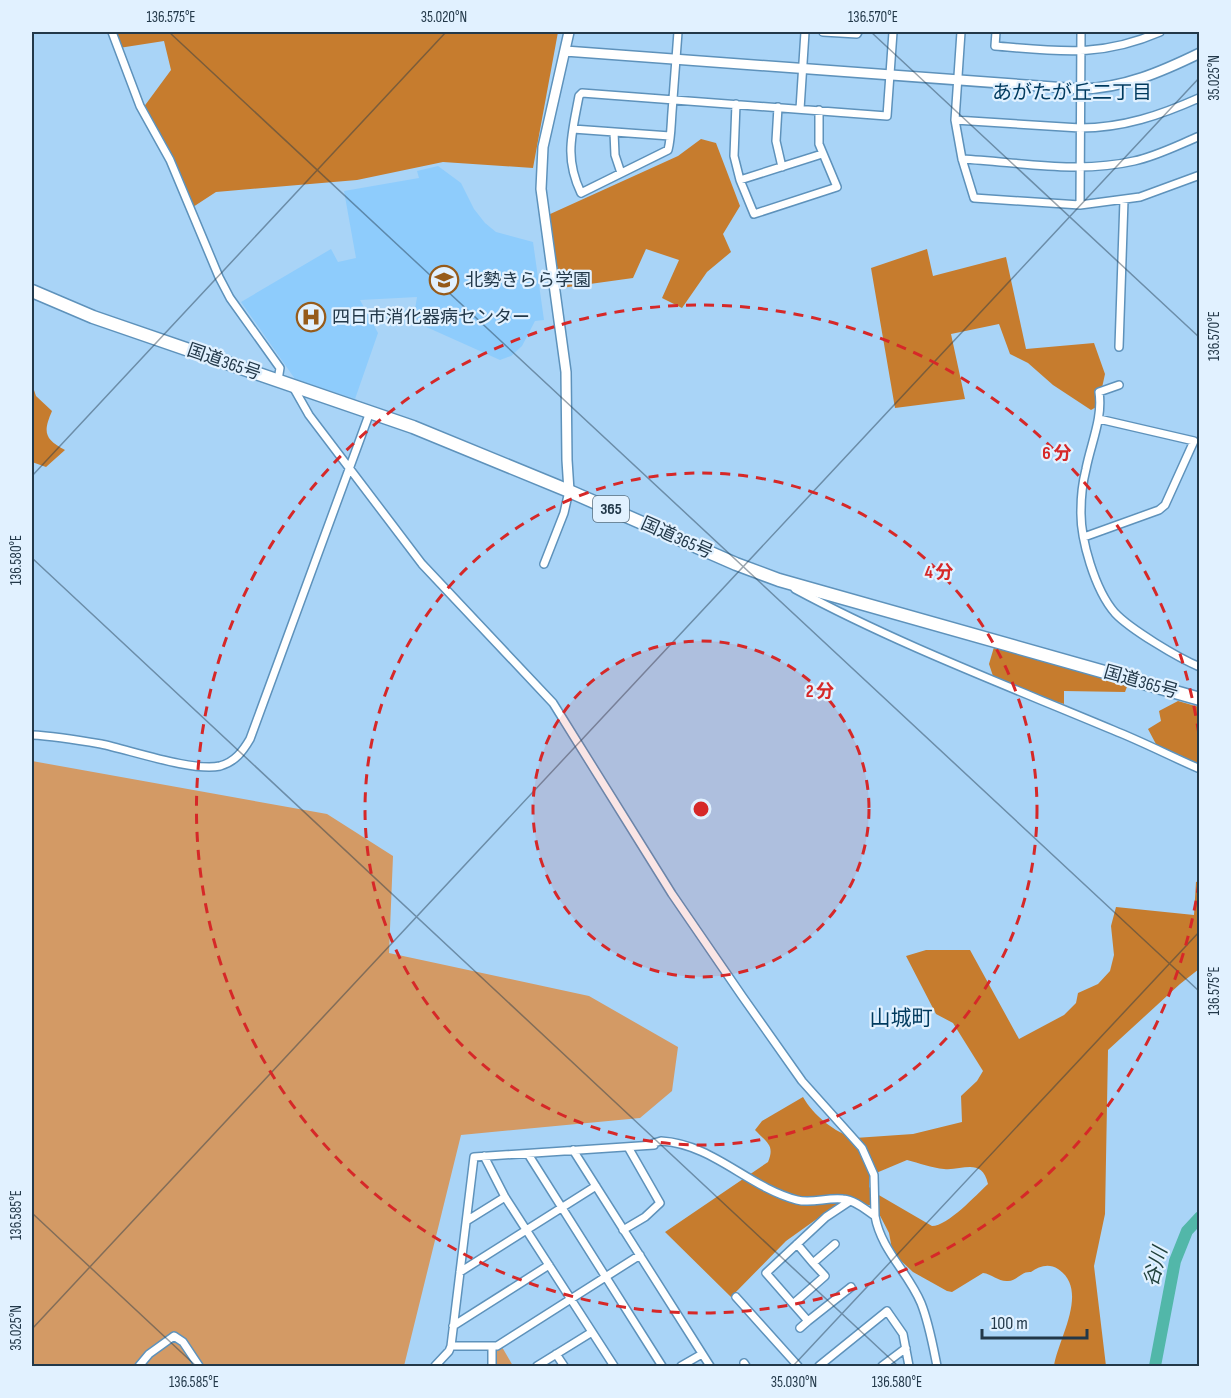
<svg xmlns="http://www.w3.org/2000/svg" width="1231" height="1398" font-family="'Sofia Sans Condensed','Noto Sans JP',sans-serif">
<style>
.built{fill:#8eccfc}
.green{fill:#d39a65}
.forest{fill:#c67c2e;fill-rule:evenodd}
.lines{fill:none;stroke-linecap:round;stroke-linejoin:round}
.river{stroke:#52b7a9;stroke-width:12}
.minor-casing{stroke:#5e92bb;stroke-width:10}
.tertiary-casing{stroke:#5e92bb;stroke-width:12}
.trunk-casing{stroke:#5e92bb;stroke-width:15}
.minor{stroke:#fff;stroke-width:7}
.tertiary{stroke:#fff;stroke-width:9}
.trunk{stroke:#fff;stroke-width:12}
.ticks{fill:none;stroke:#223849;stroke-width:1.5;stroke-opacity:0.45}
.ring{fill:none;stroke:#d62828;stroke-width:3;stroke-dasharray:10 8}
.labels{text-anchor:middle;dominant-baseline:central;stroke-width:4.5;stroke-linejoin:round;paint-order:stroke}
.shield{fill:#e1f1ff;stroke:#5b7080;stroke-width:1.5}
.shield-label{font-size:16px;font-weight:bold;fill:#223849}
.poi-label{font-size:18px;fill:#223849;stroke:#e1f1ff;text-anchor:start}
.street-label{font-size:18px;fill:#223849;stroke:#e1f1ff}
.neighbourhood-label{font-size:20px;fill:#003a5e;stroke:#e1f1ff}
.water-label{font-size:20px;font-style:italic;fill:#21413c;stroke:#e1f1ff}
.quarter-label{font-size:21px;fill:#003a5e;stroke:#e1f1ff}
.centre{fill:#d62828;stroke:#e1f1ff;stroke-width:3}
.ring-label{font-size:18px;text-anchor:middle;font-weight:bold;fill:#d62828;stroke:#e1f1ff;stroke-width:4.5;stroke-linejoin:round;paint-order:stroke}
.neatline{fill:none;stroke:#223849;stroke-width:2}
.ticks-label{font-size:15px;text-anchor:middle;fill:#223849}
</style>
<rect width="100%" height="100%" fill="#a9d4f7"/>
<path class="built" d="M 438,166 L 461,183 L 474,209 L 485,223 L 496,232 L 533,242 L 544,320 L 535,321 L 522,346 L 511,356 L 500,360 L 413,321 L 417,297 L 360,300 L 378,333 L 355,399 L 295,379 L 241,302 L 331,249 L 338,262 L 356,258 L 344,191 L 419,178 L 417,171 Z"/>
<path class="green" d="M 32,761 L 327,814 L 393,856 L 389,953 L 589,996 L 678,1047 L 672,1091 L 640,1118 L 461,1135 L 404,1366 L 32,1366 Z
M 502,1347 L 513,1366 L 495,1366 C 495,1358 494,1351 502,1347 Z"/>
<path class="forest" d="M 115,32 L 558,32 L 533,168 L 443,162 L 357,180 L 216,192 L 193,207 L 143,108 L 171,70 L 164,41 L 119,48 Z
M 701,139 L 716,143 L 740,206 L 723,234 L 731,252 L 707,272 L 682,308 L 662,298 L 679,260 L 646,249 L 633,278 L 561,288 L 548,215 L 678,156 Z
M 927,249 L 933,276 L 1006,257 L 1026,349 L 1094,343 L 1105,374 L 1098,406 L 1091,410 L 1053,385 L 1028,363 L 1010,354 L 999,324 L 951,334 L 965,399 L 895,408 L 871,268 Z
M 32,384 L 36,396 L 52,411 C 43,432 44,439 65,450 L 46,467 L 32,462 Z
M 994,647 L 1128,684 L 1125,692 L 1064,691 L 1064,704 L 1026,692 L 993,676 L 989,664 Z
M 1178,701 L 1199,707 L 1199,764 L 1157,746 L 1148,729 L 1161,721 L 1159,711 Z
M 1199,881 L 1199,969 L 1180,984 L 1108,1050 L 1105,1214 L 1094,1266 L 1106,1366 L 1054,1366 C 1058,1339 1090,1290 1058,1269 C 1049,1263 1039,1266 1031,1272 C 1021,1271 1017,1281 1008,1281 C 999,1282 992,1274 983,1273 L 952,1292 L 947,1291 L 913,1272 L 898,1258 L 892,1249 L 889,1233 L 875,1206 L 842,1201 L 786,1241 L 731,1297 L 665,1232 L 768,1162 C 775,1145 767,1143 755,1130 L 762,1121 L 803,1097 C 813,1115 835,1133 855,1138 L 913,1134 L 962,1122 L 961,1096 L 977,1081 L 983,1071 L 953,1023 L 936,1014 L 906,956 L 926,950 L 970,950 L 1019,1039 L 1064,1015 L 1076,1003 L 1078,993 L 1098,984 L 1110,971 L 1114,955 L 1111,926 L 1116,907 L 1194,915 L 1196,882 ZM 907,1160 C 919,1163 932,1168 944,1169 C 962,1171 982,1157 988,1184 C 976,1195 948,1226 932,1226 L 877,1194 L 869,1187 L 869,1176 Z"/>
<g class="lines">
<path class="river" d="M 1155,1366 L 1175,1261 L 1187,1231 L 1200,1217"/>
<g class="minor-casing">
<path id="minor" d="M 112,32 L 140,106 L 170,160 L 219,277 L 230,298 L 280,368 L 278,380
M 678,32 C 676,58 674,85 672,112 C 671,125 671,139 668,150 L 581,193 C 564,157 572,134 579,96 L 582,93 L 887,116 L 893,32
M 823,32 L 857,34 L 858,32
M 961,32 L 955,120 L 962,159 L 974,198 L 1080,205 L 1140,197 L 1200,175
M 996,32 L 995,46 C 1058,51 1100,58 1160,32
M 736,104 L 734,156 L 740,180 L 754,214 L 837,187 L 819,144 L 819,110
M 778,107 L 776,141 L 782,167
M 800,109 L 805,32
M 955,120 L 1080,128 C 1123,128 1161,115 1199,98 L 1200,100
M 573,129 L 670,136
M 614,132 L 615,155 L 621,173
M 962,159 C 1019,162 1078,174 1134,161 C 1157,156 1178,145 1200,136
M 740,180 L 822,154
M 1080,205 L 1081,32
M 1119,347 L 1124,200
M 292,385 L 309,415 L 422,564 L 553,703 L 672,894 L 742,996 L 802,1081 L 862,1148 L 874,1175 L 875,1216
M 1119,385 L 1099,392 C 1103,418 1091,443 1086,469 C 1083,481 1081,496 1081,510 C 1080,539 1095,590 1115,613 C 1130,629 1178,658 1200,667
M 1084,537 L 1159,510 L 1165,505 L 1194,441 L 1099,419
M 544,564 L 564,513 L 569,491
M 795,589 C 897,644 1006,685 1113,730 C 1143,742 1170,756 1200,769
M 32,735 C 55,736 78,740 101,744 C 130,750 193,772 220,766 C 235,762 243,751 250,739 L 370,412
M 573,1150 L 710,1366
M 528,1154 L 662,1366
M 484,1156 L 505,1197 L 614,1366
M 468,1220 L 505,1197
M 623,1230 L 645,1217 L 660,1203 L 628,1147
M 797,1244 L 813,1263
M 460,1272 L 596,1186
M 736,1297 L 798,1366
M 793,1304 L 825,1276 L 813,1263 L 835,1244
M 808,1321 L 851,1287
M 453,1326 L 549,1265
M 800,1328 L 808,1321 L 766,1273 L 826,1217 L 850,1201
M 451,1346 L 497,1346 L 640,1255
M 492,1346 L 492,1366
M 556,1354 L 564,1366
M 744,1363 L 746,1366
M 139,1366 L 149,1354 L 174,1336 L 183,1342 L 199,1366
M 435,1366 L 449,1351 L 451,1346 L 474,1157 L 654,1145 L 654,1143 L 661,1141 C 713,1144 748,1187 797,1200 C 812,1204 827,1197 843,1199 C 855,1200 866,1210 875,1216 C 881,1250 908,1272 921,1303 C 929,1323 933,1346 937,1366
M 537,1366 L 592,1332
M 681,1366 L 702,1354
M 819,1366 L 887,1311 L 903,1334 L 909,1366
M 882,1366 L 906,1348"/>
</g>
<g class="tertiary-casing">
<path id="tertiary" d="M 569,32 L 543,147 L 541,189 L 566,372 L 567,460 L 569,491
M 565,51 L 1081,89 C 1124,88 1161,72 1200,53"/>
</g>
<g class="trunk-casing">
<path id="trunk" d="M 32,291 L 93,317 L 413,427 L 569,491 L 736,564 L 779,580 L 1200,699"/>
</g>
<use href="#minor" class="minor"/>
<use href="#tertiary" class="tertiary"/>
<use href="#trunk" class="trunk"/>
</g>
<path class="ticks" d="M 169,32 L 1200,992M 871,32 L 1200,338M 32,476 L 446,32M 32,558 L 898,1366M 32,1213 L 196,1366M 32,1329 L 1200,77M 793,1366 L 1200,931"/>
<circle cx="701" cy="809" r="168" fill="#d62828" fill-opacity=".12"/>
<g class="ring">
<circle cx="701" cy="809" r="168"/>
<circle cx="701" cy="809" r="336"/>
<path d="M1199 883A504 504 0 1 1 1199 735"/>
</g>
<defs>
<g id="school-ring" transform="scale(1.5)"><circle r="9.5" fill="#e1f1ff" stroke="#965b1a" stroke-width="1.5"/><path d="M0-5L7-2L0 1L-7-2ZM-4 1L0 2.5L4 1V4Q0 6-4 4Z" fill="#965b1a"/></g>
<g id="hospital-ring" transform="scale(1.5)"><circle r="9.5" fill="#e1f1ff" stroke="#965b1a" stroke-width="1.5"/><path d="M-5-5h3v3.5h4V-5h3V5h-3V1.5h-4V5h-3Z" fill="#965b1a"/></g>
</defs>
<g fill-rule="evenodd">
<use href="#school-ring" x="444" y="280"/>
<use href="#hospital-ring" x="311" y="317"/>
</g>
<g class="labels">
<rect class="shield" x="593" y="496" width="36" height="26" rx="4.5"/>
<g class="shield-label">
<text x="611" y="509">365</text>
</g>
<g class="poi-label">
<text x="465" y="280">北勢きらら学園</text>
<text x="332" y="317">四日市消化器病センター</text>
</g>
<g class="street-label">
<text transform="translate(224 362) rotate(19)">国道365号</text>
<text transform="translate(677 538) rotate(24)">国道365号</text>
<text transform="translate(1141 682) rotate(16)">国道365号</text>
</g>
<g class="neighbourhood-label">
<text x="1072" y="93">あがたが丘二丁目</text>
</g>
<g class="water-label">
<text transform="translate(1156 1267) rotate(-75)">谷川</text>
</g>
<g class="quarter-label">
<text x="901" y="1018">山城町</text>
</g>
</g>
<circle cx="701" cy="809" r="9" class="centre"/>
<g class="ring-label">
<text x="1057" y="459">6 分</text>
<text x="939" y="578">4 分</text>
<text x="820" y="697">2 分</text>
</g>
<rect width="1231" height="1398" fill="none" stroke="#e1f1ff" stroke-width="66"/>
<path d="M982 1329v9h105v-9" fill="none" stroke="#223849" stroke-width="3"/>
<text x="991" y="1329" font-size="18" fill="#223849" stroke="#e1f1ff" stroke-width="4.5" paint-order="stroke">100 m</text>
<rect x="33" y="33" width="1165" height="1332" class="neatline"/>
<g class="ticks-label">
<text x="171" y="22">136.575°E</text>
<text x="444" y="22">35.020°N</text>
<text x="873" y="22">136.570°E</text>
<text transform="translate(1214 78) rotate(-90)" y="5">35.025°N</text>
<text transform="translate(1214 336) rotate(-90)" y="5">136.570°E</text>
<text transform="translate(16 560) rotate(-90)" y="5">136.580°E</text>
<text transform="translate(1214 991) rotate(-90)" y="5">136.575°E</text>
<text transform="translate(16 1215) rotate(-90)" y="5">136.585°E</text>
<text transform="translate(16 1328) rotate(-90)" y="5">35.025°N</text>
<text x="194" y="1387">136.585°E</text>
<text x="794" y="1387">35.030°N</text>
<text x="897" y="1387">136.580°E</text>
</g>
</svg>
